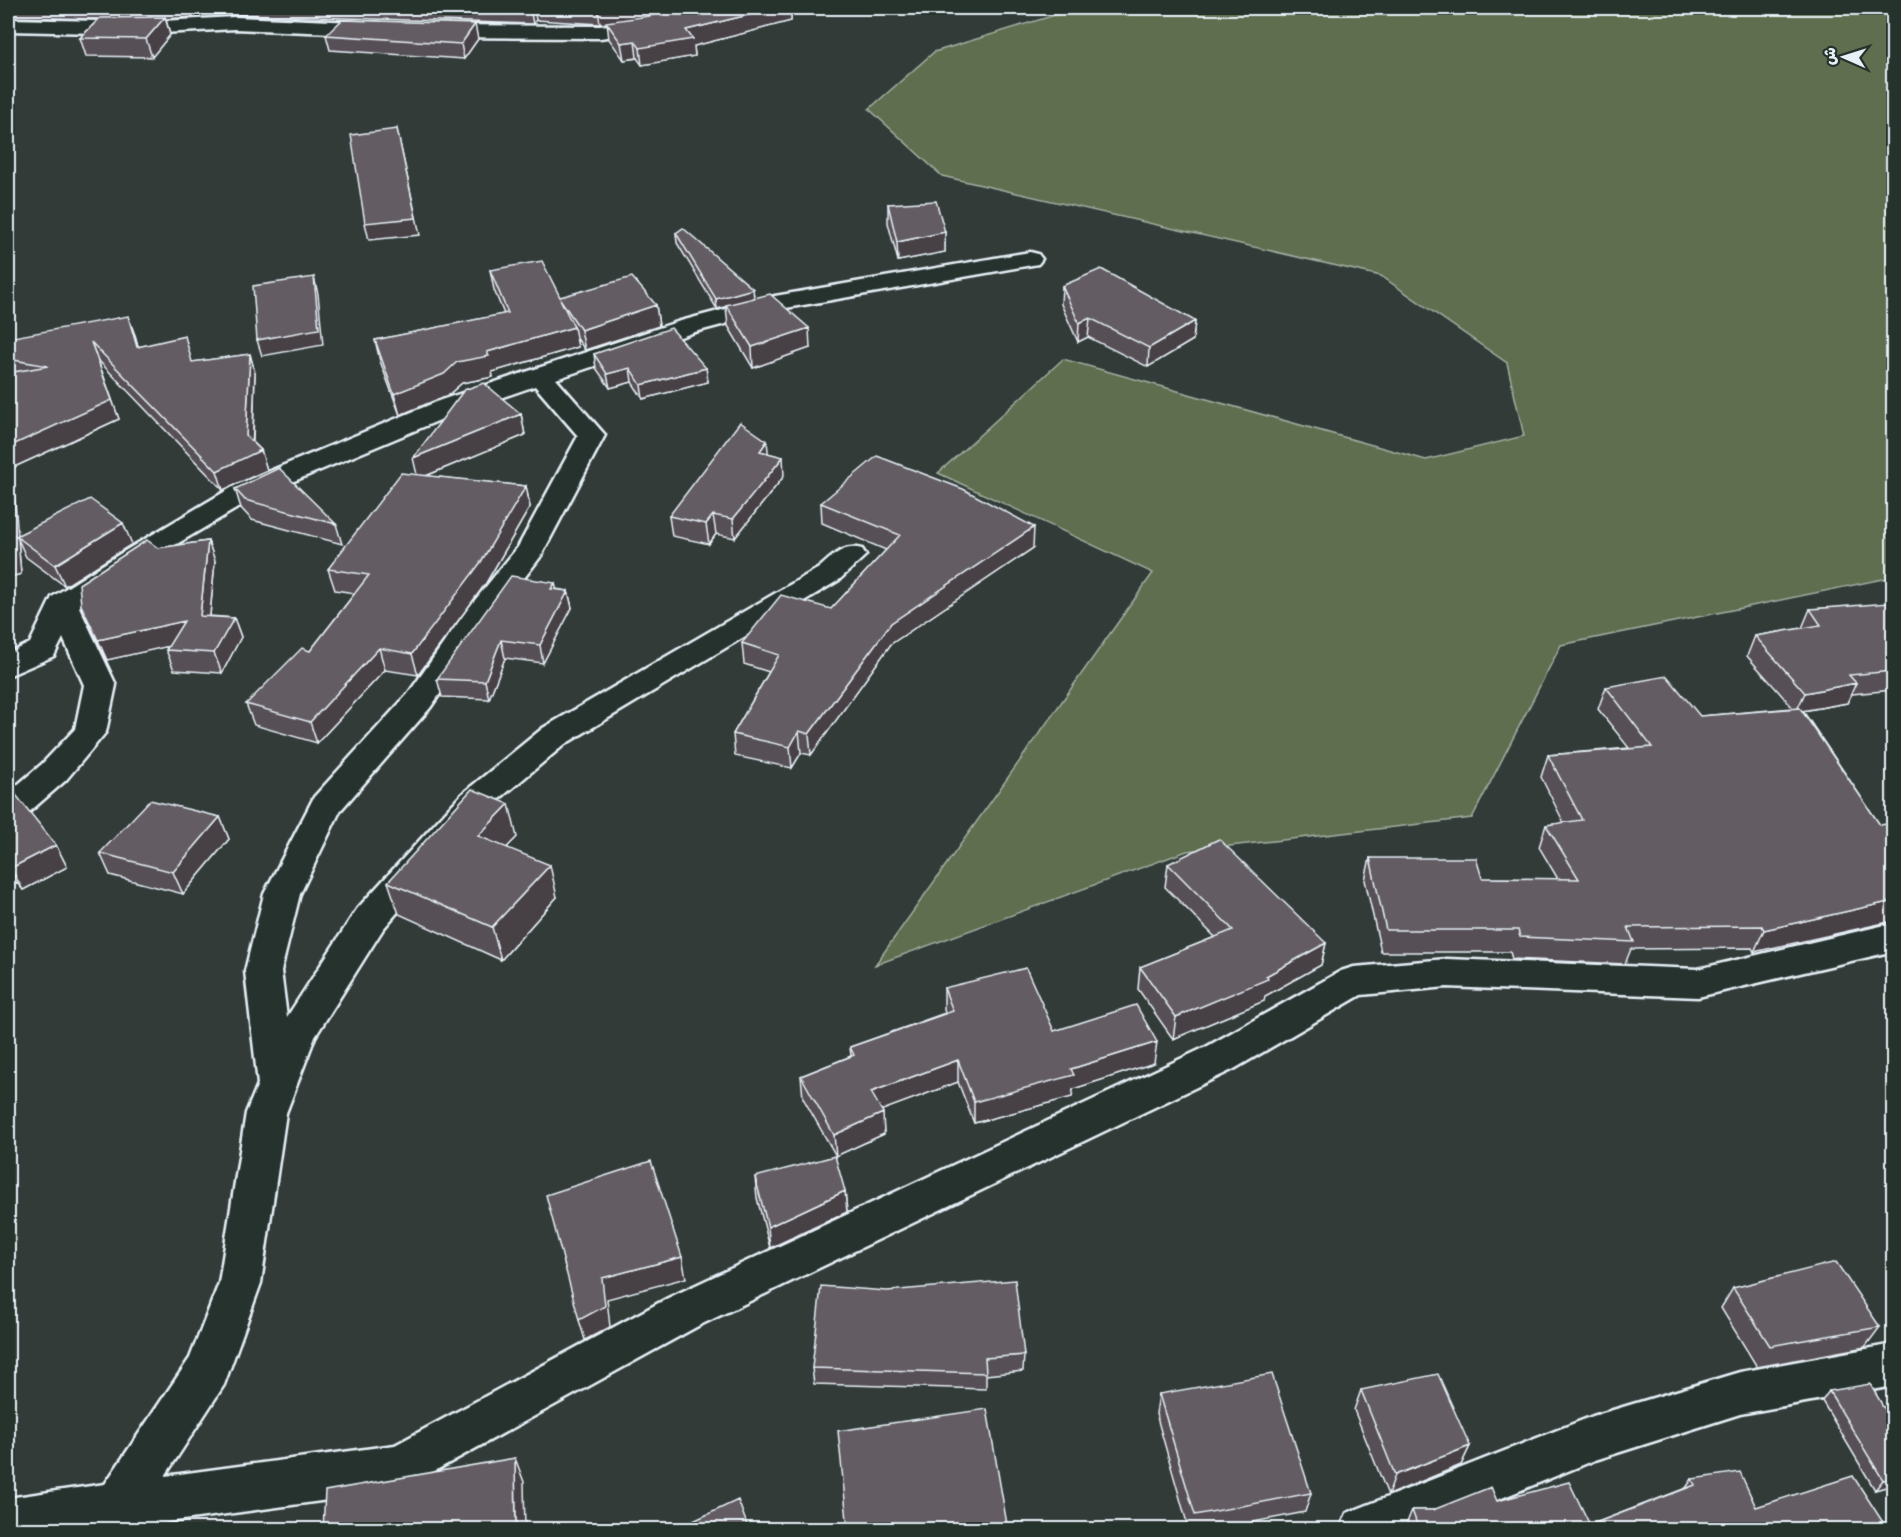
<svg xmlns="http://www.w3.org/2000/svg" width="1901" height="1537" font-family="Pangolin,'Playpen Sans Arabic',sans-serif">
<style>
.green{fill:#5f6e50;stroke:#a4b0a4;stroke-width:1.5}
.lines{fill:none;stroke-linecap:round;stroke-linejoin:round}
.minor-casing{stroke:#e8f1f8;stroke-width:5}
.minor{fill:#26332d;fill-rule:evenodd}
.wall{fill:#564f55;stroke:#e8f1f8;stroke-width:1.5}
.shaded-wall{fill:#464045;stroke:#e8f1f8;stroke-width:1.5}
.building{fill:#645c63;stroke:#e8f1f8;stroke-width:1.5}
</style>
<rect width="100%" height="100%" fill="#323b38"/>
<filter id="ink" filterUnits="userSpaceOnUse"><feTurbulence type="fractalNoise" baseFrequency=".0167" numOctaves="2"/><feDisplacementMap in="SourceGraphic" scale="12" xChannelSelector="R" yChannelSelector="G"/><feConvolveMatrix kernelMatrix="1 2 1 2 8 2 1 2 1" color-interpolation-filters="sRGB"/></filter>
<g filter="url(#ink)">
<path class="green" d="M 1078,8 L 1893,8 L 1893,577 L 1561,645 L 1472,818 L 1187,851 L 875,965 L 1153,573 L 938,473 L 1063,359 L 1426,460 L 1524,436 L 1507,363 L 1381,276 L 942,176 L 869,109 L 934,52 Z"/>
<g class="lines">
<g class="minor-casing">
<path id="minor" d="M 688,8 L 715,8 L 713,12 L 650,31 L 600,38 L 432,37 L 423,31 L 432,25 L 600,26 L 648,20 Z
M 235,17 L 380,23 L 389,29 L 380,35 L 235,29 L 144,34 L 8,31 L 8,19 L 144,22 Z
M 1030,252 L 1038,254 L 1042,259 L 1038,264 L 786,308 L 695,332 L 556,379 L 605,435 L 541,556 L 489,624 L 430,708 L 340,811 L 300,894 L 281,971 L 287,1017 L 357,909 L 462,794 L 543,728 L 819,568 C 833,556 843,544 862,549 L 866,555 L 839,580 L 565,744 L 486,810 L 383,929 L 315,1037 L 286,1113 L 261,1283 L 224,1385 L 165,1476 L 395,1445 L 668,1298 L 1206,1047 L 1341,971 L 1354,967 L 1447,959 L 1698,969 L 1894,923 L 1894,951 L 1698,997 L 1447,987 L 1361,995 L 1234,1069 L 698,1326 L 400,1490 L 118,1529 L 8,1530 L 8,1498 L 105,1484 L 190,1358 L 219,1283 L 246,1113 L 258,1084 L 245,971 L 264,894 L 314,797 L 408,694 L 467,610 L 518,547 L 578,436 L 535,386 L 459,412 L 256,497 L 143,564 L 79,607 L 116,685 L 106,732 L 66,780 L 20,820 L 8,823 L 8,793 L 42,764 L 75,729 L 84,685 L 63,638 L 54,656 L 8,676 L 8,654 L 30,643 L 52,597 L 123,552 L 236,485 L 441,400 L 677,322 L 775,296 Z
M 1894,1344 L 1894,1386 L 1740,1414 L 1595,1460 L 1423,1530 L 1340,1530 L 1347,1513 L 1593,1416 L 1740,1372 Z"/>
</g>
<use href="#minor" class="minor"/>
</g>
<path class="wall" d="M 10,8 L 805,8 L 791,10 L 791,21 L 694,46 L 695,56 L 642,65 L 637,58 L 624,60 L 609,39 L 607,23 L 600,24 L 536,20 L 533,24 L 196,13 L 192,17 L 166,19 L 170,35 L 152,57 L 86,56 L 80,38 L 99,19 L 13,17 Z
M 326,35 L 478,39 L 464,59 L 330,50 Z
M 888,204 L 945,232 L 945,252 L 898,261 L 888,223 Z
M 676,233 L 753,289 L 754,298 L 810,348 L 753,368 L 728,326 L 726,307 L 717,309 L 677,243 Z
M 490,270 L 560,297 L 656,305 L 659,326 L 585,350 L 576,337 L 578,347 L 492,372 L 493,377 L 462,383 L 448,395 L 400,415 L 380,361 L 375,340 L 504,314 L 494,290 Z
M 1062,286 L 1195,321 L 1193,340 L 1148,367 L 1088,337 L 1078,342 L 1061,304 Z
M 135,335 L 138,346 L 193,362 L 250,354 L 255,373 L 253,442 L 261,450 L 267,470 L 223,490 L 98,360 L 119,419 L 12,468 L 17,535 L 132,544 L 65,586 L 26,557 L 18,539 L 21,574 L 8,578 L 8,338 Z
M 594,354 L 706,368 L 708,382 L 643,399 L 632,382 L 610,388 L 596,368 Z
M 521,414 L 525,435 L 426,476 L 526,486 L 530,507 L 486,583 L 418,675 L 385,670 L 317,743 L 254,725 L 246,704 L 310,651 L 355,593 L 335,590 L 328,569 L 417,475 Z
M 768,454 L 784,476 L 735,538 L 716,534 L 709,544 L 672,536 L 669,516 Z
M 235,489 L 336,524 L 342,544 L 252,520 L 241,508 Z
M 821,503 L 1033,548 L 891,644 L 811,755 L 801,753 L 792,768 L 735,756 L 733,734 L 769,672 L 744,664 L 742,643 L 831,609 L 886,550 L 822,523 Z
M 208,541 L 215,561 L 210,616 L 234,618 L 241,637 L 222,673 L 174,670 L 166,650 L 168,646 L 107,660 L 81,605 L 158,548 Z
M 556,589 L 568,591 L 572,608 L 543,663 L 505,658 L 489,699 L 442,697 L 437,679 Z
M 1893,605 L 1893,690 L 1852,694 L 1847,703 L 1803,711 L 1880,825 L 1754,952 L 1752,948 L 1631,949 L 1625,964 L 1512,959 L 1510,952 L 1381,952 L 1365,880 L 1370,858 L 1482,878 L 1558,879 L 1539,847 L 1546,825 L 1564,823 L 1541,777 L 1548,755 L 1629,748 L 1598,709 L 1606,687 L 1700,716 L 1793,708 L 1747,656 L 1755,636 L 1802,628 L 1810,609 Z
M 8,799 L 56,845 L 67,867 L 23,890 L 17,883 L 8,888 Z
M 220,817 L 229,839 L 183,894 L 110,875 L 100,853 Z
M 517,837 L 507,847 L 557,897 L 501,960 L 399,914 L 388,882 Z
M 1168,864 L 1326,943 L 1321,965 L 1265,996 L 1264,1001 L 1173,1039 L 1138,989 L 1140,967 L 1215,937 L 1165,887 Z
M 944,988 L 1054,1031 L 1154,1063 L 1073,1089 L 1072,1097 L 974,1123 L 958,1082 L 882,1110 L 884,1134 L 836,1156 L 803,1098 L 801,1076 L 851,1056 L 850,1047 L 945,1013 L 944,1010 Z
M 755,1177 L 845,1191 L 847,1212 L 770,1248 L 757,1198 Z
M 1733,1288 L 1880,1327 L 1865,1347 L 1757,1367 L 1721,1308 Z
M 1024,1355 L 1023,1371 L 986,1375 L 986,1389 L 814,1384 L 812,1368 Z
M 1361,1390 L 1470,1446 L 1461,1465 L 1388,1495 L 1354,1410 Z
M 1829,1391 L 1893,1423 L 1893,1485 L 1875,1490 L 1822,1401 Z
M 1159,1394 L 1311,1493 L 1305,1512 L 1213,1530 L 1189,1530 L 1156,1414 Z
M 1692,1479 L 1756,1507 L 1888,1530 L 1404,1530 L 1412,1510 L 1433,1510 L 1497,1501 L 1590,1525 L 1686,1488 Z"/>
<path class="shaded-wall" d="M 189,8 L 194,8 L 196,13 L 192,17 Z
M 530,8 L 534,8 L 536,20 L 533,24 Z
M 598,8 L 682,8 L 648,18 L 600,24 Z
M 777,8 L 805,8 L 791,10 L 791,21 L 694,46 L 695,56 L 642,65 L 640,48 L 686,30 Z
M 165,17 L 170,35 L 152,57 L 146,39 Z
M 475,24 L 478,39 L 464,59 L 461,44 Z
M 635,41 L 637,58 L 624,60 L 621,43 Z
M 397,129 L 420,235 L 369,240 L 365,223 Z
M 945,232 L 945,252 L 898,261 L 897,242 Z
M 314,277 L 318,294 L 323,345 L 262,356 L 257,340 Z
M 753,289 L 754,299 L 717,309 L 716,299 Z
M 656,305 L 659,326 L 585,350 L 581,330 Z
M 128,316 L 135,335 L 143,365 L 137,347 Z
M 1090,318 L 1088,337 L 1078,342 L 1079,323 Z
M 1195,321 L 1193,340 L 1148,367 L 1149,348 Z
M 574,327 L 578,347 L 492,372 L 493,377 L 462,383 L 448,395 L 400,415 L 394,394 L 457,362 L 487,352 Z
M 809,328 L 810,348 L 753,368 L 752,347 Z
M 91,342 L 119,419 L 12,468 L 18,537 L 16,536 L 18,539 L 21,574 L 8,578 L 8,447 Z
M 250,354 L 255,373 L 252,454 L 261,450 L 267,470 L 223,490 L 217,471 L 246,436 Z
M 630,368 L 632,382 L 610,388 L 607,374 Z
M 706,368 L 708,382 L 643,399 L 641,385 Z
M 521,414 L 525,435 L 418,479 L 413,458 Z
M 767,441 L 769,460 L 760,451 Z
M 783,457 L 784,476 L 735,538 L 733,519 Z
M 526,486 L 530,507 L 486,583 L 418,675 L 412,654 Z
M 713,515 L 716,534 L 709,544 L 706,524 Z
M 123,523 L 132,544 L 65,586 L 55,565 Z
M 1034,527 L 1033,548 L 891,644 L 811,755 L 809,734 L 891,623 Z
M 208,541 L 215,561 L 208,635 L 200,616 Z
M 555,583 L 559,600 L 551,589 Z
M 568,591 L 572,608 L 543,663 L 540,645 Z
M 234,618 L 241,637 L 222,673 L 214,653 Z
M 184,621 L 192,641 L 107,660 L 98,640 Z
M 501,640 L 505,658 L 489,699 L 485,681 Z
M 379,648 L 385,670 L 317,743 L 310,722 Z
M 1856,683 L 1847,703 L 1796,712 L 1805,693 Z
M 799,731 L 801,753 L 792,768 L 790,747 Z
M 509,804 L 517,837 L 487,868 L 478,836 Z
M 220,817 L 229,839 L 183,894 L 173,872 Z
M 56,845 L 67,867 L 23,890 L 11,868 Z
M 8,865 L 17,883 L 8,888 Z
M 550,865 L 557,897 L 501,960 L 492,927 Z
M 1893,901 L 1893,921 L 1754,952 L 1764,930 Z
M 1326,943 L 1321,965 L 1265,996 L 1264,1001 L 1173,1039 L 1176,1017 L 1266,976 Z
M 1157,1042 L 1154,1063 L 1073,1089 L 1072,1097 L 974,1123 L 974,1102 L 1071,1069 Z
M 958,1060 L 958,1082 L 872,1114 L 871,1092 Z
M 883,1113 L 884,1134 L 836,1156 L 834,1135 Z
M 845,1191 L 847,1212 L 770,1248 L 768,1227 Z
M 682,1257 L 686,1278 L 607,1299 L 610,1327 L 585,1340 L 579,1320 L 602,1278 Z
M 1470,1446 L 1461,1465 L 1388,1495 L 1395,1475 Z
M 515,1458 L 524,1482 L 525,1530 L 516,1530 Z
M 1893,1478 L 1893,1485 L 1875,1490 L 1883,1480 Z"/>
<path class="building" d="M 677,8 L 777,8 L 686,30 L 693,39 L 640,48 L 635,41 L 621,43 L 606,22 L 649,16 Z
M 165,17 L 146,39 L 80,38 L 100,18 Z
M 342,20 L 475,24 L 461,44 L 326,35 Z
M 397,129 L 416,218 L 365,223 L 351,135 Z
M 936,201 L 945,232 L 897,242 L 888,204 Z
M 683,228 L 753,289 L 716,299 L 676,233 Z
M 542,261 L 560,297 L 632,277 L 656,305 L 581,330 L 560,299 L 574,327 L 487,352 L 489,356 L 457,362 L 444,374 L 394,394 L 375,340 L 508,313 L 490,270 Z
M 1101,269 L 1195,321 L 1149,348 L 1090,318 L 1079,323 L 1062,286 Z
M 314,277 L 319,329 L 257,340 L 253,286 Z
M 770,294 L 809,328 L 752,347 L 726,305 Z
M 128,316 L 137,347 L 185,336 L 192,362 L 250,354 L 246,436 L 261,450 L 217,471 L 91,342 L 112,400 L 8,447 L 8,373 L 48,366 L 8,359 L 8,338 Z
M 671,328 L 706,368 L 641,385 L 630,368 L 607,374 L 594,354 Z
M 484,383 L 521,414 L 413,458 L 464,390 Z
M 740,422 L 767,441 L 760,451 L 783,457 L 733,519 L 713,515 L 706,524 L 669,516 Z
M 877,456 L 963,489 L 1034,527 L 891,623 L 809,734 L 799,731 L 790,747 L 733,734 L 779,655 L 742,643 L 781,595 L 831,609 L 900,535 L 821,503 Z
M 279,468 L 336,524 L 245,500 L 235,489 Z
M 401,473 L 526,486 L 481,562 L 412,654 L 379,648 L 310,722 L 246,704 L 302,648 L 310,651 L 369,575 L 328,569 Z
M 8,499 L 12,554 L 8,556 Z
M 90,499 L 123,523 L 55,565 L 16,536 Z
M 147,540 L 158,548 L 208,541 L 200,616 L 234,618 L 214,653 L 166,650 L 184,621 L 98,640 L 81,605 L 79,584 Z
M 511,576 L 555,583 L 551,589 L 568,591 L 540,645 L 501,640 L 485,681 L 437,679 Z
M 1890,603 L 1892,605 L 1893,605 L 1893,671 L 1849,675 L 1856,683 L 1805,693 L 1755,636 L 1821,625 L 1810,609 Z
M 1667,676 L 1700,716 L 1800,708 L 1880,825 L 1893,823 L 1893,901 L 1764,930 L 1762,926 L 1628,927 L 1634,942 L 1520,937 L 1518,930 L 1386,930 L 1370,858 L 1476,858 L 1482,878 L 1579,879 L 1546,825 L 1582,820 L 1548,755 L 1652,747 L 1606,687 Z
M 472,789 L 509,804 L 478,836 L 550,865 L 492,927 L 388,882 Z
M 16,795 L 56,845 L 11,868 L 8,864 L 8,799 Z
M 150,800 L 220,817 L 173,872 L 100,853 Z
M 1219,839 L 1326,943 L 1266,976 L 1268,979 L 1176,1017 L 1140,967 L 1233,930 L 1168,864 Z
M 1026,968 L 1054,1031 L 1136,1005 L 1157,1042 L 1071,1069 L 1074,1075 L 974,1102 L 958,1060 L 871,1092 L 883,1113 L 834,1135 L 801,1076 L 854,1055 L 850,1047 L 953,1011 L 944,988 Z
M 835,1156 L 845,1191 L 768,1227 L 755,1177 Z
M 651,1161 L 682,1257 L 602,1278 L 605,1306 L 579,1320 L 546,1195 Z
M 1836,1262 L 1880,1327 L 1770,1346 L 1733,1288 Z
M 1015,1280 L 1024,1355 L 985,1358 L 986,1373 L 812,1368 L 821,1286 L 887,1291 Z
M 1272,1374 L 1311,1493 L 1195,1515 L 1159,1394 Z
M 1438,1374 L 1470,1446 L 1395,1475 L 1361,1390 Z
M 1870,1384 L 1893,1423 L 1893,1478 L 1883,1480 L 1829,1391 Z
M 987,1409 L 1008,1530 L 848,1530 L 838,1431 Z
M 515,1458 L 516,1530 L 323,1530 L 325,1491 Z
M 1740,1472 L 1756,1507 L 1853,1476 L 1888,1530 L 1419,1530 L 1412,1510 L 1433,1510 L 1491,1487 L 1497,1501 L 1569,1482 L 1590,1525 L 1695,1485 L 1692,1479 Z
M 738,1500 L 749,1530 L 674,1530 Z
M 1081,1526 L 1082,1530 L 1049,1530 Z"/>
</g>
<rect width="1901" height="1537" fill="none" stroke="#26332d" stroke-width="30"/>
<rect x="15" y="15" width="1871" height="1507" fill="none" stroke="#e8f1f8" stroke-width="2" filter="url(#ink)"/>
<g transform="translate(1844 57) rotate(273)" stroke="#26332d" stroke-width="4.5" paint-order="stroke">
<path d="M0-4.5L10 22L0 15L-10 22Z" fill="#e8f1f8"/>
<text y="-9" font-size="16" font-weight="bold" text-anchor="middle" fill="#e8f1f8">ش</text>
</g>
</svg>
